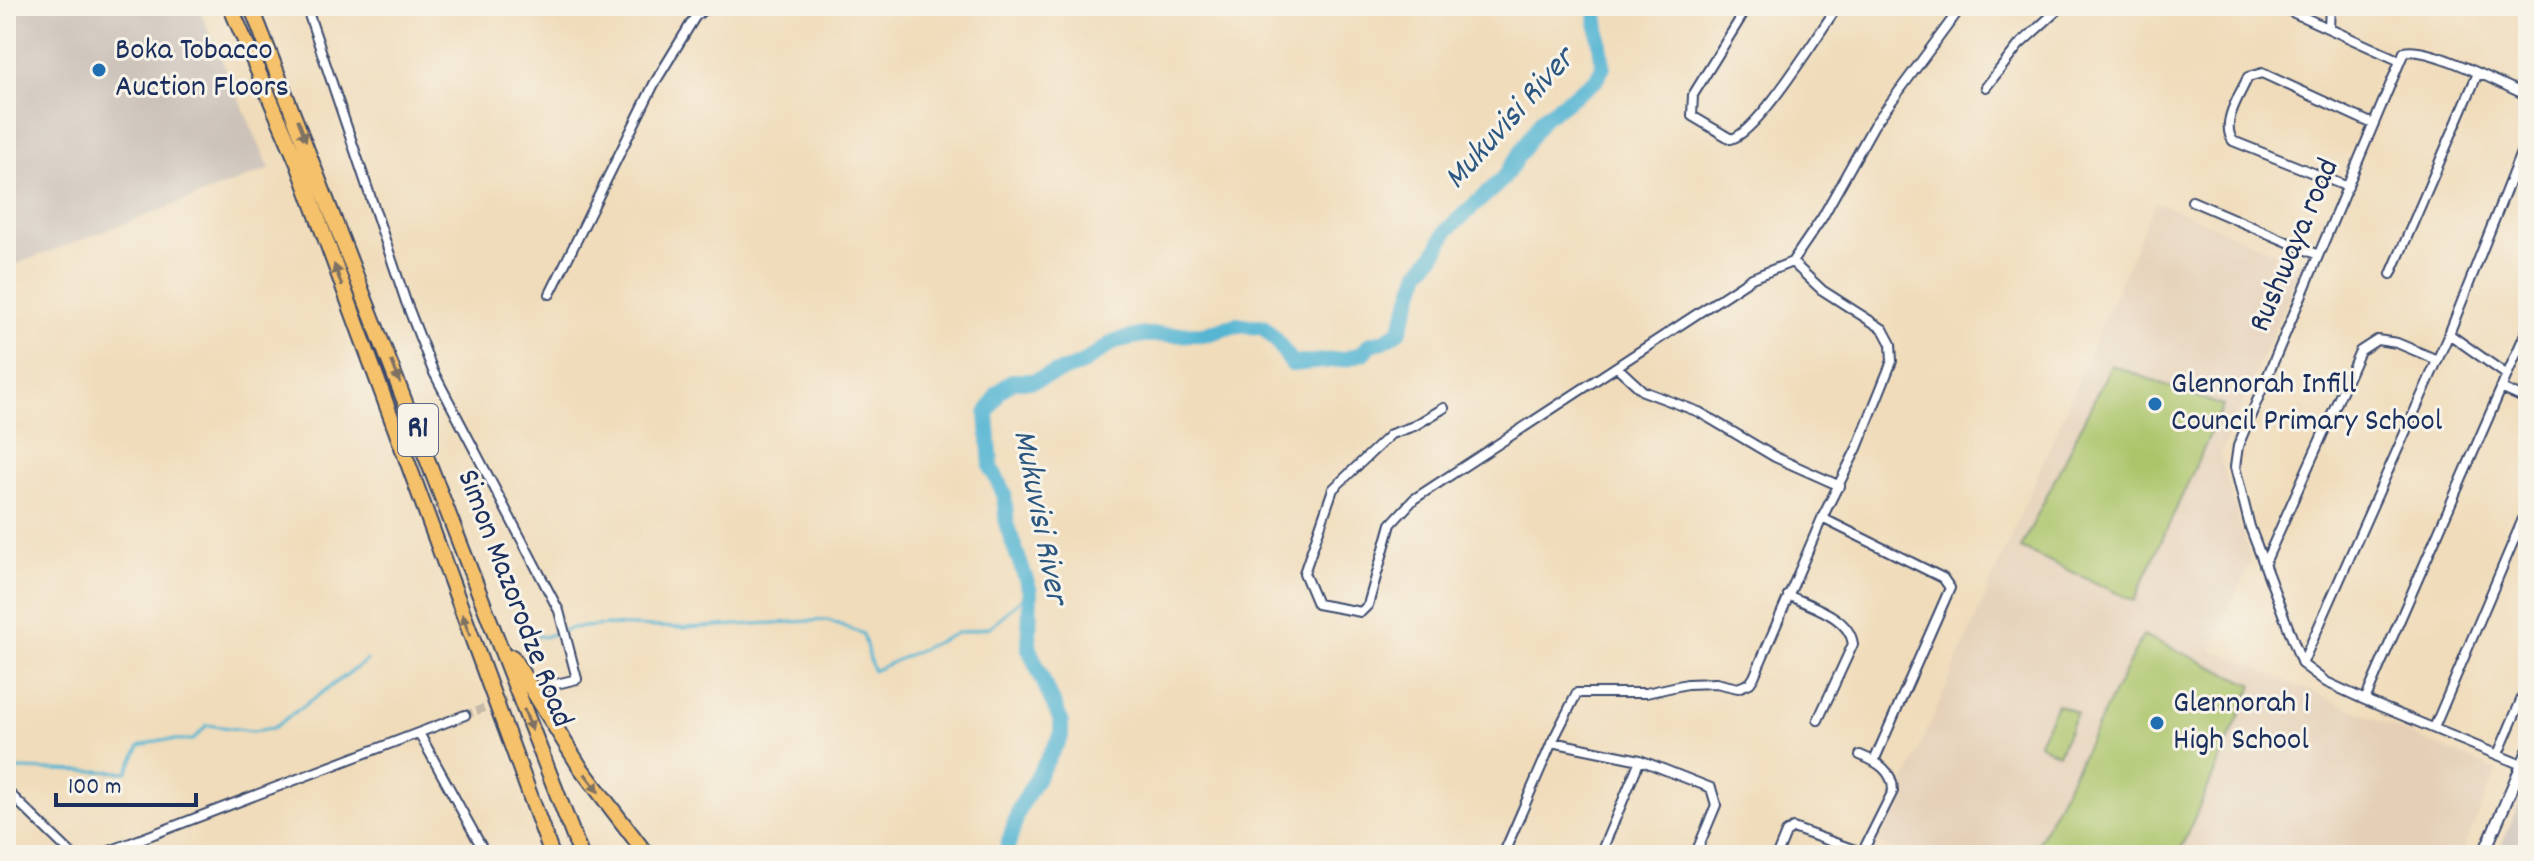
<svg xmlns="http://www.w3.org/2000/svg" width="2534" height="861" font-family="Dekko,sans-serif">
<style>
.built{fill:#e5d0b7}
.industrial{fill:#ccc2b9}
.green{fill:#acc56b;stroke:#647a64;stroke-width:2}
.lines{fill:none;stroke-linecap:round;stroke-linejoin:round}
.stream{stroke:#54b5d3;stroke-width:3}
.river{stroke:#54b5d3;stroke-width:16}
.minor-tunnel{stroke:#c5b9a8;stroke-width:8;stroke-dasharray:8 4;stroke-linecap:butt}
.minor-casing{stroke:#3b496c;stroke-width:12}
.tertiary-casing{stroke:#3b496c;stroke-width:14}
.trunk-casing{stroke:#3b496c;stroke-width:18}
.minor{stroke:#fff;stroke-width:8}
.tertiary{stroke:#fff;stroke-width:10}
.trunk{stroke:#f5c16b;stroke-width:14}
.oneway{fill:#7d7164}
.poi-dot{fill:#1f6fb2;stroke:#f7f3e8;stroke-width:3}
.labels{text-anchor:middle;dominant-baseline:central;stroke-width:6;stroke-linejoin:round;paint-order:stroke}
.shield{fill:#f7f3e8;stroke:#5d6a87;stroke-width:2}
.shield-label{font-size:30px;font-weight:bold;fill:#1b2f5e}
.poi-label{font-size:32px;fill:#1b2f5e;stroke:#f7f3e8;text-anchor:start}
.street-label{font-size:32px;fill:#1b2f5e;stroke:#f7f3e8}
.water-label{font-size:34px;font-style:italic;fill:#2c5781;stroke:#f7f3e8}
</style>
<rect width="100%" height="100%" fill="#f7f3e8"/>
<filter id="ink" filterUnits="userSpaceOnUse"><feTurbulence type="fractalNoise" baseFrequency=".0125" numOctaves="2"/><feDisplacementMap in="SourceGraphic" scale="16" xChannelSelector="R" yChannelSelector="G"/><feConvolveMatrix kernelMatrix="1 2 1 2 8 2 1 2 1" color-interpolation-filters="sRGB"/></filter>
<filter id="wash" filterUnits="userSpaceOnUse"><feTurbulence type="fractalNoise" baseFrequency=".006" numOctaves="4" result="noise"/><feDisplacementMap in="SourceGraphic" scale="32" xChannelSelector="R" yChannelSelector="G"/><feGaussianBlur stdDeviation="1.8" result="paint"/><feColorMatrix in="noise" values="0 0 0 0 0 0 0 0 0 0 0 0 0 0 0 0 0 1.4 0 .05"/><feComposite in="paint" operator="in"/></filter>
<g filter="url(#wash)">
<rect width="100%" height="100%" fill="#f0dcba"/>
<path class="built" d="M 2155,201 L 2303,264 L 2220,455 L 2251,562 L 2211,649 L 2497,771 L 2461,855 L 1906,855 L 1879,843 Z"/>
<path class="industrial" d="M 6,6 L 198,6 L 270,169 L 6,268 Z
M 2528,783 L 2528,855 L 2497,855 Z"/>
<path class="green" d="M 2111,365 L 2223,406 L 2134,601 L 2021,548 Z
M 2143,635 L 2253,685 L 2178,855 L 2032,855 Z
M 2057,704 L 2077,713 L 2058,754 L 2038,744 Z"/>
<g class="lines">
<path class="stream" d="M 529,634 L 544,637 L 572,628 L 607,625 L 684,628 L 828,620 L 863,634 L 873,671 L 957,633 L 990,627 L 1030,591
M 6,780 L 18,769 L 127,772 L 140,746 L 161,740 L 193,740 L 207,725 L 252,731 L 273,728 L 367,660"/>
<path class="river" d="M 1005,855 L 1019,809 L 1061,736 L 1061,721 L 1029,649 L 1030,591 L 1007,526 L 1004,494 L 991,467 L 987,414 L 998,393 L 1012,381 L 1032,381 L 1080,365 L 1115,341 L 1144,335 L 1206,334 L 1236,325 L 1263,327 L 1277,341 L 1292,364 L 1345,359 L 1363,353 L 1370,344 L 1384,341 L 1400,330 L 1420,271 L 1434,255 L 1447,230 L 1503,179 L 1543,118 L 1596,80 L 1603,67 L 1595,6"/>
</g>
</g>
<g filter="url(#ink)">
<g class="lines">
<path class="minor-tunnel" d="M 465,715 L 521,695"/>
<g class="minor-casing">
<path id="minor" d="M 306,6 L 406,302 L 433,371 L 559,611 L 577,679 L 544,687
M 1748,6 L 1693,95 L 1692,116 L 1731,139 C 1758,133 1819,32 1838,6
M 2279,6 L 2398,60
M 2329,28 L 2330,6
M 1986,87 L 2019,45 L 2062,6
M 2348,187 L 2233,141 C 2220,123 2240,95 2248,77 L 2262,73 L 2373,124
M 2192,201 L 2318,255
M 2391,274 L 2478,73
M 550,294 L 654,84 L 695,17 L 708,6
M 2449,334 L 2507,375
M 1617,367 L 1643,391 L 1699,412 L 1775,457 L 1840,486
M 2501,388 L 2528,400
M 1444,408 L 1414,426 L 1391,434 L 1333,489 L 1304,573 L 1317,604 L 1361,612 L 1368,605 L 1391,524 L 1414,499 L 1752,278 L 1792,262 L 1822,218 L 1874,125 L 1962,6
M 1822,518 L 1943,578 L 1950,588 L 1874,761
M 2264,565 L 2360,351 L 2377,340 L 2397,343 L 2435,359
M 1788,595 C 1810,606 1849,616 1853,644 L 1818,720
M 2302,664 L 2449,334 L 2528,135
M 2365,700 L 2528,327
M 2434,728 L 2528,507
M 419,733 L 486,855
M 1552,742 L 1577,693 L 1646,693 L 1687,684 L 1716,683 L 1738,688 L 1750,683 L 1754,677 L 1822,518 L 1857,448 L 1892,361 L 1891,344 L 1883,329 L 1822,290 L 1792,262
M 2498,754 L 2528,684
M 1860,755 C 1877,762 1893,770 1893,791 L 1861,855
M 2522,765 L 2365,700 L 2326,682 L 2302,664 L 2250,527 L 2235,467 L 2238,446 L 2404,52 C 2428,45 2503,85 2528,96
M 6,790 L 73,855
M 99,855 L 465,715
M 1503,855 L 1552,742 L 1640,760 L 1711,788 L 1716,805 L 1695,855
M 1600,855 L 1640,760
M 1777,855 L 1786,833 L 1793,828 L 1869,855"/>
</g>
<g class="tertiary-casing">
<path id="tertiary" d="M 2483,855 L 2528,751"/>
</g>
<g class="trunk-casing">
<path id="trunk" d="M 230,6 L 298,164 L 552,855
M 251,6 L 581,855
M 512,657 L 580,767 L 647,855"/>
</g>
<use href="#minor" class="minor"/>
<use href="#tertiary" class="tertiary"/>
<use href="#trunk" class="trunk"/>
</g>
<defs><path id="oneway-solid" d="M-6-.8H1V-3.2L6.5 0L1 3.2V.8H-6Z" transform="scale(2)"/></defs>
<g class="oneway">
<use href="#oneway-solid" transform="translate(302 130) rotate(69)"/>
<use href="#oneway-solid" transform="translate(338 275) rotate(-110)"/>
<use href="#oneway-solid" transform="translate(396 372) rotate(69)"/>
<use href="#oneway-solid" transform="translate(466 625) rotate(-110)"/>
<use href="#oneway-solid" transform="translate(528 720) rotate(69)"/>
<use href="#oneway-solid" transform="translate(592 783) rotate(53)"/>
</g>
</g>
<g class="poi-dot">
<circle cx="99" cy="70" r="8"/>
<circle cx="2155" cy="404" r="8"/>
<circle cx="2157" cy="723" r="8"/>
</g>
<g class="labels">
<rect class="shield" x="398" y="404" width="40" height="52" rx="6"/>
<g class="shield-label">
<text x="418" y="430">R1</text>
</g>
<g class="poi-label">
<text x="115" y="52">Boka Tobacco<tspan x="115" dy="37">Auction Floors</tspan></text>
<text x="2171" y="386">Glennorah Infill<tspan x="2171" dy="37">Council Primary School</tspan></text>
<text x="2173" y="705">Glennorah 1<tspan x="2173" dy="37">High School</tspan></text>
</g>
<g class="street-label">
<text transform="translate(2296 246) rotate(-67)">Rushwaya road</text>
<text transform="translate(513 599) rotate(69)">Simon Mazorodze Road</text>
</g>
<g class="water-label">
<text transform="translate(1511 120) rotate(-48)">Mukuvisi River</text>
<text transform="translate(1038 517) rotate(79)">Mukuvisi River</text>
</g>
</g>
<rect width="2534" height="861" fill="none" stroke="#f7f3e8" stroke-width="32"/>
<path d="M56 793v12h140v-12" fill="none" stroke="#1b2f5e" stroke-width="4"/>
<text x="68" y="793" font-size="24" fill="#1b2f5e" stroke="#f7f3e8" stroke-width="6" paint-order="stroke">100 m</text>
</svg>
